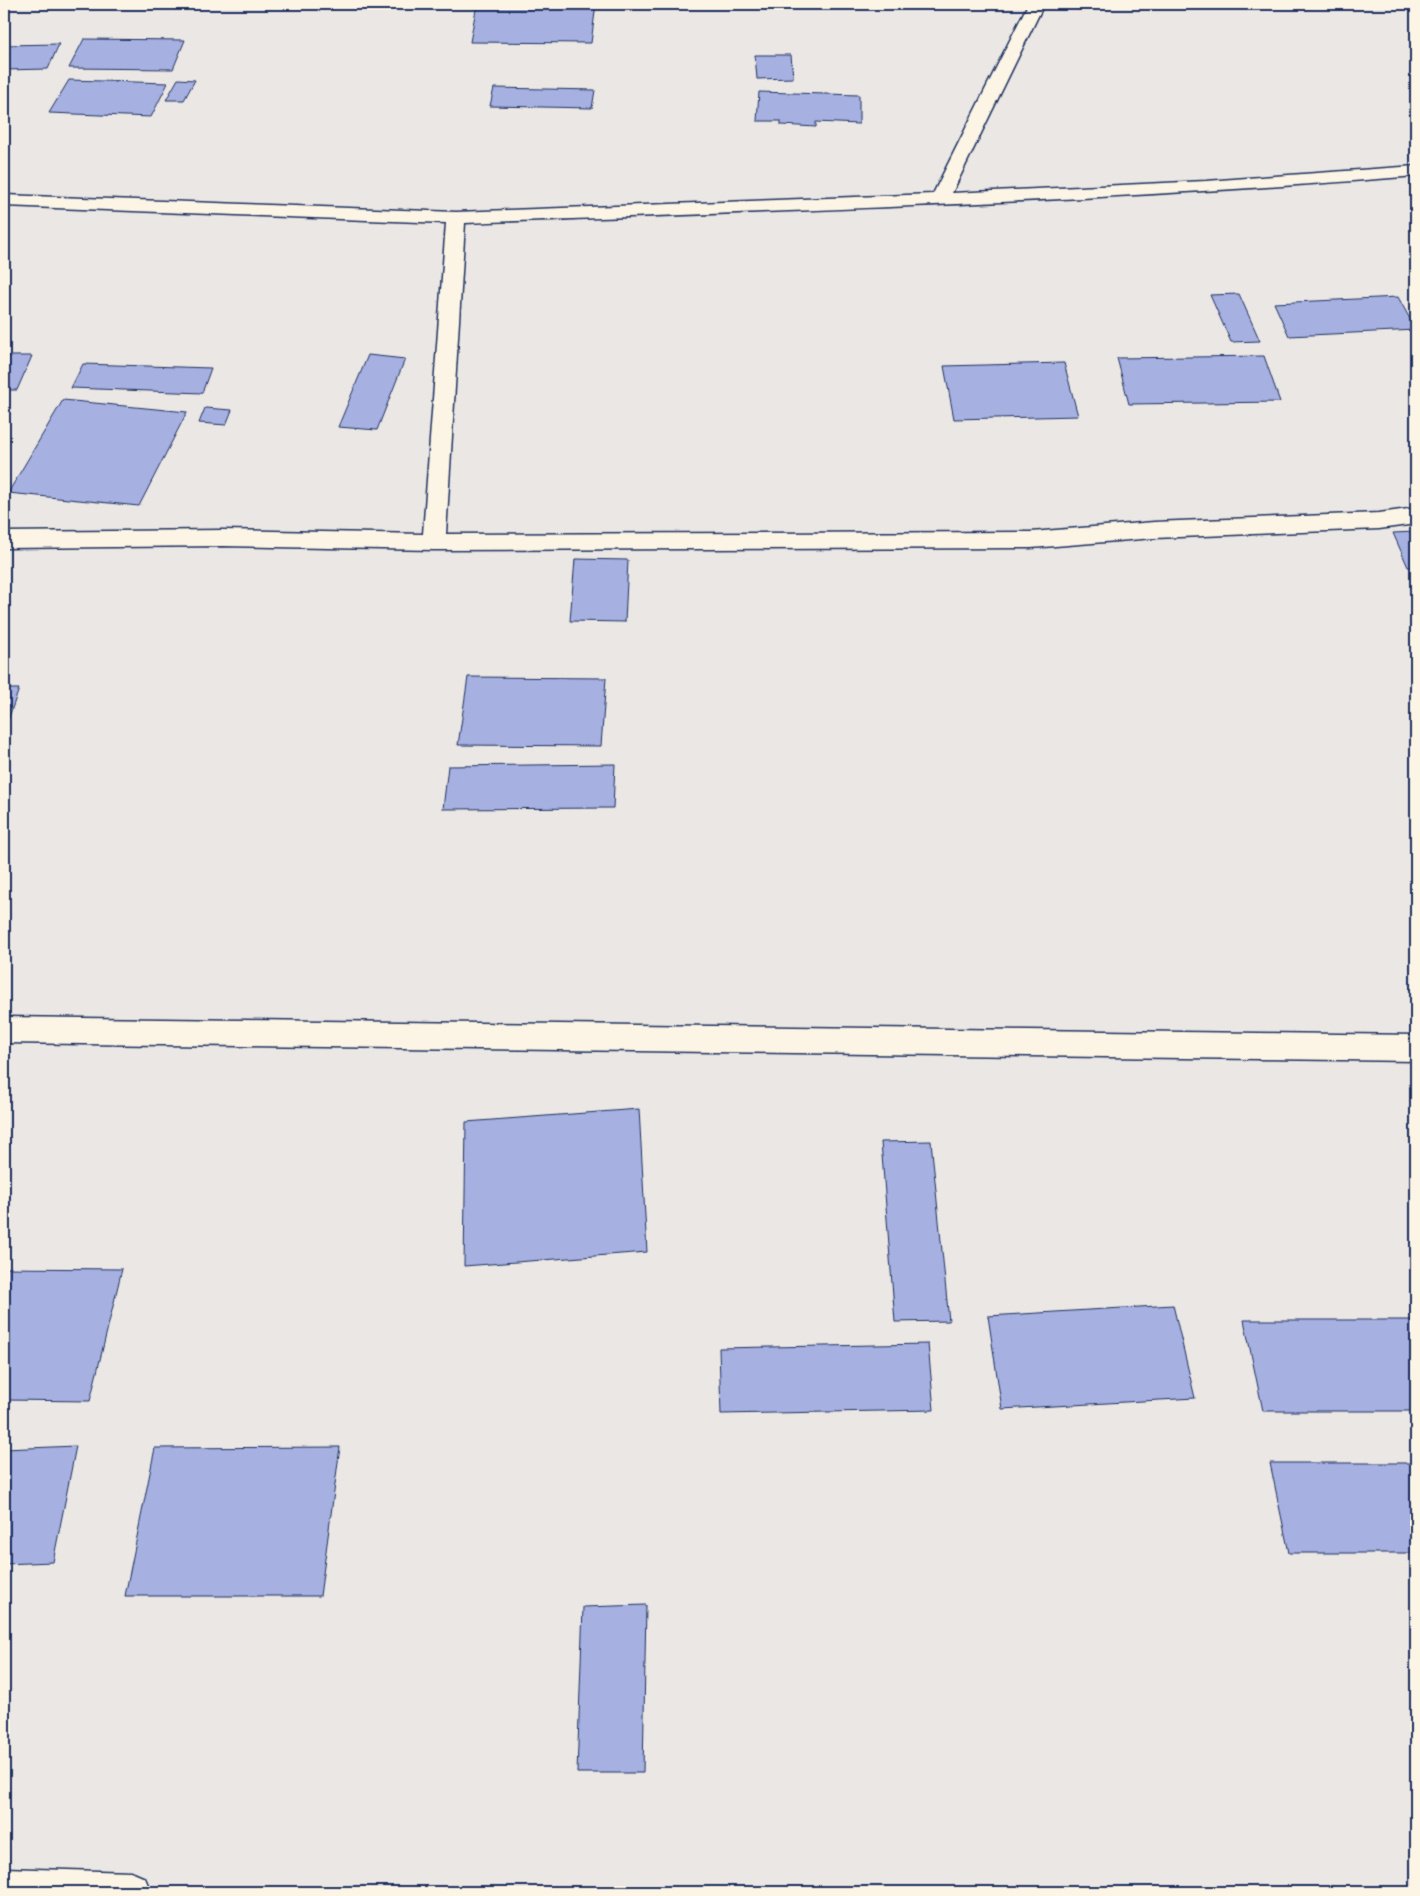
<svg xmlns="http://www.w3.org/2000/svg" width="1420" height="1896" font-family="Dekko,sans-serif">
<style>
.building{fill:#a7b1e1;stroke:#1b2f5e}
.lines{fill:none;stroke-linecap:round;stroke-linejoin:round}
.minor-casing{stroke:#1b2f5e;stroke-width:3}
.minor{fill:#fcf5e5;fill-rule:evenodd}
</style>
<rect width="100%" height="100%" fill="#ebe7e4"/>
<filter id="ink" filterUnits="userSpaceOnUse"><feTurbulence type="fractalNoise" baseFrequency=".02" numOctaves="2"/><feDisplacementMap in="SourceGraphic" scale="10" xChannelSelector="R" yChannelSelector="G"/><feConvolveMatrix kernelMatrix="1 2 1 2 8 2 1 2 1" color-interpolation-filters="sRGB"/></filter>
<g filter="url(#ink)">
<path class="building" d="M 477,4 L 596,4 L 591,43 L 470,42 Z
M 84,39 L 185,40 L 173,69 L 69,68 Z
M 59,44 L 48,69 L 4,70 L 4,45 Z
M 755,55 L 791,55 L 793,78 L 757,79 Z
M 178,79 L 195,80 L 184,100 L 166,100 Z
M 69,80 L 168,83 L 151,117 L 49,113 Z
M 494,88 L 595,90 L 592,108 L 490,106 Z
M 759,92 L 859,95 L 859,124 L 816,122 L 816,127 L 781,125 L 781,121 L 757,121 Z
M 1239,294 L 1260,341 L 1231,342 L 1210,295 Z
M 1398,297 L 1416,330 L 1289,336 L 1274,303 Z
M 368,355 L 405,359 L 377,430 L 338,427 Z
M 4,356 L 32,356 L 17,390 L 4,390 Z
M 1264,356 L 1280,402 L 1129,404 L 1117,358 Z
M 1064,363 L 1078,416 L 954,419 L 944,366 Z
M 83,364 L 211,368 L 202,393 L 71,388 Z
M 63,400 L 187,412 L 139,506 L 8,493 Z
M 205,408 L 232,410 L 226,425 L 199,423 Z
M 1416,532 L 1416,567 L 1408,567 L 1393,533 Z
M 575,559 L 628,560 L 625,622 L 570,621 Z
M 468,677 L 606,678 L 601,746 L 458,745 Z
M 4,689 L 19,689 L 4,731 Z
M 615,764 L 613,808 L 443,809 L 448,766 Z
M 639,1109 L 647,1252 L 464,1266 L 466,1122 Z
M 931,1141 L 949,1321 L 895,1322 L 881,1142 Z
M 4,1268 L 122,1269 L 90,1401 L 4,1400 Z
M 1173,1305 L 1195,1398 L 1002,1409 L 988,1316 Z
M 1244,1320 L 1416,1320 L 1416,1411 L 1263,1411 Z
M 928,1344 L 934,1410 L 721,1414 L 719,1348 Z
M 76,1446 L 53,1562 L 4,1564 L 4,1449 Z
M 340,1447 L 320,1596 L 125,1596 L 155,1448 Z
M 1270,1463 L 1416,1463 L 1416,1553 L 1289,1553 Z
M 646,1605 L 643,1773 L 577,1773 L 583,1607 Z"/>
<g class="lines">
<g class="minor-casing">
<path id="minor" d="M 1028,4 L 1044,4 L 952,193 L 1206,181 L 1416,166 L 1416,176 C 1100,202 782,211 465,223 L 446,534 L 1031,532 L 1154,522 L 1379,513 L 1416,508 L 1416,524 L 1379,529 L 1154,538 L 1031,548 L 434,550 L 223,546 L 4,548 L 4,532 L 223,530 L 423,534 L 446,223 L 4,206 L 4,195 L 456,212 L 933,194 Z
M 4,1017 L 1416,1035 L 1416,1061 L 4,1043 Z
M 4,1868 L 131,1872 L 145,1878 L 151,1892 L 4,1892 Z"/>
</g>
<use href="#minor" class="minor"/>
</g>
</g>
<rect width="1420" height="1896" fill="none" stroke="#fcf5e5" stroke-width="20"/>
<rect x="10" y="10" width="1400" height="1876" fill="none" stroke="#1b2f5e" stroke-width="2" filter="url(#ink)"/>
</svg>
